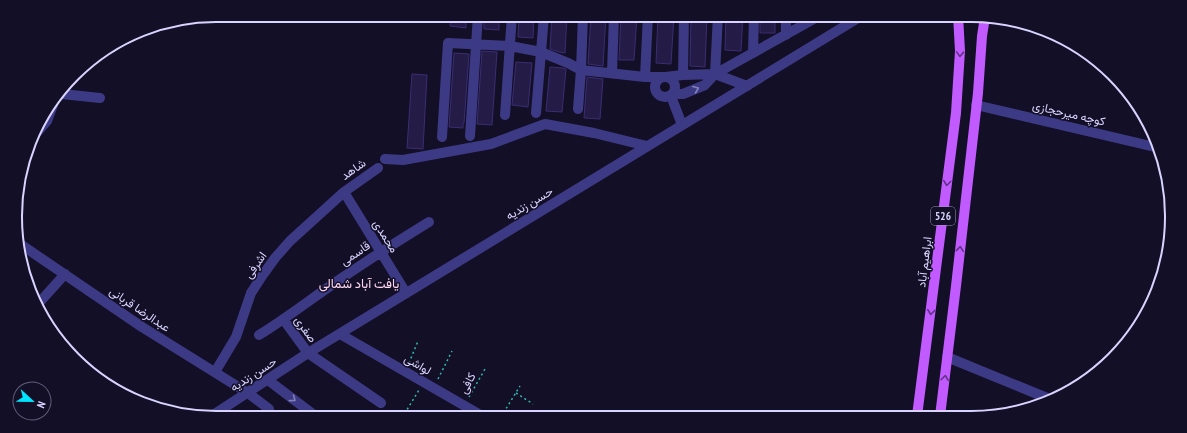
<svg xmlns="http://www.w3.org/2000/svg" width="1187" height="433" font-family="'PT Sans Narrow',Vazirmatn,sans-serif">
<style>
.building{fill:#241b47;stroke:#3b2d73}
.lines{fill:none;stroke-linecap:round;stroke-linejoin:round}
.path{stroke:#2fb8b0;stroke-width:1.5;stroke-dasharray:2 3;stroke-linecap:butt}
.minor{stroke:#3d3a85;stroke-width:10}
.tertiary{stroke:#3d3a85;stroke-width:10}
.primary{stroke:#c25bff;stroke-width:10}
.oneway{stroke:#623188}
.oneway2{stroke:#837fbc}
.labels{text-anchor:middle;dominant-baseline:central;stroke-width:3;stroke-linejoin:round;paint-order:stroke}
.shield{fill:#130f26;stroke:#9e99be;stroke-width:1}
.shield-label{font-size:11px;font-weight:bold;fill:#d9d4ff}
.street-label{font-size:12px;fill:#d9d4ff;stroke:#130f26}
.neighbourhood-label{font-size:13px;fill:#ffd6f0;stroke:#130f26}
.rim{fill:none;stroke:#d9d4ff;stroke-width:2}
</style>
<rect width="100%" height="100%" fill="#130f26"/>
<path class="building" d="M 451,15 L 466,15 L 466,28 L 450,26 Z
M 484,15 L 499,15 L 499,30 L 484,29 Z
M 519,15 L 534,15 L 533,38 L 518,37 Z
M 552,15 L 567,15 L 565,53 L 559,52 L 550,49 Z
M 591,15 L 606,15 L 603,66 L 588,64 Z
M 621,15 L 637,15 L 634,60 L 619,60 Z
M 658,15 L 674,15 L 671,64 L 656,63 Z
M 691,15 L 707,15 L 705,67 L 690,66 Z
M 726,15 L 743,15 L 741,51 L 725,50 Z
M 760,15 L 775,15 L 775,33 L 760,33 Z
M 482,51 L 497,52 L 492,125 L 477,124 Z
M 454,53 L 469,54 L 464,123 L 463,123 L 463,128 L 449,127 Z
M 516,62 L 532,63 L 528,107 L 512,105 Z
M 550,67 L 563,68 L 566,69 L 562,112 L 546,111 Z
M 412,74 L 427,75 L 423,149 L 407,148 Z
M 587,77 L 603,79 L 600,119 L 584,118 Z"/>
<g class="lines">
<path class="path" d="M 409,363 L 418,341
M 438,379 L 452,351
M 516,393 L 533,404
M 469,397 L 485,369
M 501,417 L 520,386
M 530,417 L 531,417
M 402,418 L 419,390"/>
<path class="minor" d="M 718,15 L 715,74 L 821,15
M 786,35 L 786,15
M 753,53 L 754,15
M 612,73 L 614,15
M 683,75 L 684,15
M655 87a10 10 0 1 1 20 0a10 10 0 1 1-20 0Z
M 645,77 L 648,15
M 62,94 L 100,98
M 673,94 L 683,94 L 705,85 L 715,74
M 671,96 L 682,125
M 976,105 L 1155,147
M 578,109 L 581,70 L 583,15
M 536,113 L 544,15
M 505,115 L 512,15
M 470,136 L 478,15
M 33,137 L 47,121 L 53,105
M 442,137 L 448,43 L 510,46 L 541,52 L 568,63 L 581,70 L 645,77 L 665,77 L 683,75 L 715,74 L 747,86
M 385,159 L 403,160 L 491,144 L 545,124 L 594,133 L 647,146
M 344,192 L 406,293
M 38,304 L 65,274
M 284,320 L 308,353 L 381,403
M 340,334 L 484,417
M 259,335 C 287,318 312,298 339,280 C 368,260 398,241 429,222
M 947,357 L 1052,400
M 215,372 L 236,337 L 251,293 L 262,276 L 275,258 L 290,241 L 344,192 L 378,168
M 248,393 L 269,409"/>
<path class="tertiary" d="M 20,244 L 142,327 L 248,393
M 268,380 L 318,418
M 210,417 L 308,353 L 863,15"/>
<path class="primary" d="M 917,416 L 956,113 L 960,51 L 958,15
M 940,416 L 956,286 L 978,93 L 982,36 L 985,17"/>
</g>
<defs><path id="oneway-chevron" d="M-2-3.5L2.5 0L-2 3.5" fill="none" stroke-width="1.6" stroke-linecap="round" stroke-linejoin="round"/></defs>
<g class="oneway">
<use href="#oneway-chevron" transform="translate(960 54) rotate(92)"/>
<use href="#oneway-chevron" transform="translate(947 183) rotate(97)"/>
<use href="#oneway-chevron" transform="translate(960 249) rotate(-84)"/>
<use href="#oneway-chevron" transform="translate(931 312) rotate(97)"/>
<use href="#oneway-chevron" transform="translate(945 378) rotate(-83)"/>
</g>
<g class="oneway2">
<use href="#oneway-chevron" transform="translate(696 89) rotate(-22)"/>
<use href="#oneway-chevron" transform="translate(293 399) rotate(37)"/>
</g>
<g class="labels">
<rect class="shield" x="931" y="207" width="24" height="18" rx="3"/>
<g class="shield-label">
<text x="943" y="216">526</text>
</g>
<g class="street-label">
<text transform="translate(1069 113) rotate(13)">کوچه میرحجازی</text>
<text transform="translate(353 169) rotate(-35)">شاهد</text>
<text transform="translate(529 203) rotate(-31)">حسن زندیه</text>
<text transform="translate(386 236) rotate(58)">محمدی</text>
<text transform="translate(355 253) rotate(-34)">قاسمی</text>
<text transform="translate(924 262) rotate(-83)">ابراهیم آباد</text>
<text transform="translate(255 265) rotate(-55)">اشرفی</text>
<text transform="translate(140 309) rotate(34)">عبدالرضا قربانی</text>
<text transform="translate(306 329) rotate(55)">صفری</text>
<text transform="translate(418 364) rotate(30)">لواشی</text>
<text transform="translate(253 374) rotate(-33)">حسن زندیه</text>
<text transform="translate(467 383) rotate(-61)">کافی</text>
</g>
<g class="neighbourhood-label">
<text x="359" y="283">یافت آباد شمالی</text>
</g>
</g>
<path d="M0 0H1187V433H0ZM216 22H971A194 194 0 0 1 1165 216V217A194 194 0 0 1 971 411H216A194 194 0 0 1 22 217V216A194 194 0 0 1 216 22Z" fill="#130f26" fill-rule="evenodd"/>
<path class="rim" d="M216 22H971A194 194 0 0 1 1165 216V217A194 194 0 0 1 971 411H216A194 194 0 0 1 22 217V216A194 194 0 0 1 216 22Z"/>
<g transform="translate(32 401) rotate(112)"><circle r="19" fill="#130f26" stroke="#625e7d"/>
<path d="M0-3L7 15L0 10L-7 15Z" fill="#00e5ff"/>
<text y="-6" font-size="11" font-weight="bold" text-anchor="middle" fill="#d9d4ff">N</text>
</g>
</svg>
